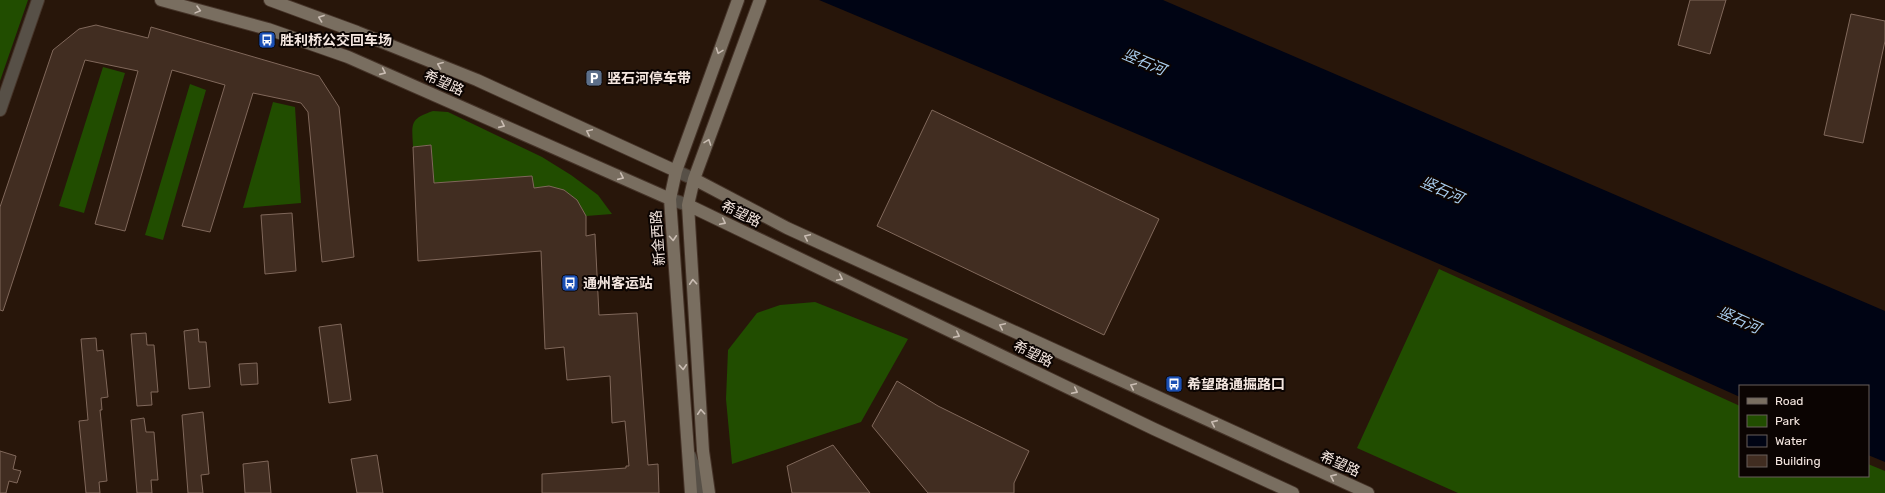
<svg xmlns="http://www.w3.org/2000/svg" width="1885" height="493" font-family="Rubik,'Noto Sans SC',sans-serif">
<style>
.green{fill:#214d00}
.water{fill:#000414}
.building{fill:#412d21;stroke:#80685b}
.lines{fill:none;stroke-linecap:round;stroke-linejoin:round}
.minor-casing{stroke:#453328;stroke-width:14}
.tertiary-casing{stroke:#453328;stroke-width:14}
.secondary-casing{stroke:#453328;stroke-width:14}
.minor{stroke:#575047;stroke-width:12}
.tertiary{stroke:#575047;stroke-width:12}
.secondary{stroke:#796e60;stroke-width:12}
.oneway{stroke:#cabdb3}
.labels{text-anchor:middle;dominant-baseline:central;stroke-width:4;stroke-linejoin:round;paint-order:stroke}
.poi-label{font-size:14px;font-weight:bold;fill:#f5e7e0;stroke:#0b0402;text-anchor:start}
.street-label{font-size:14px;fill:#f5e7e0;stroke:#0b0402}
.water-label{font-size:15px;font-style:italic;fill:#abcff0;stroke:#0b0402}
</style>
<rect width="100%" height="100%" fill="#28160a"/>
<path class="green" d="M 0,0 L 28,0 L 0,81 Z
M 103,67 L 125,73 L 84,213 L 59,206 Z
M 190,84 L 206,90 L 163,240 L 145,235 Z
M 273,102 L 295,107 L 301,203 L 243,208 Z
M 433,111 L 448,112 L 542,157 L 571,175 L 598,195 L 612,214 L 586,216 C 573,192 561,184 534,188 L 532,176 L 434,183 L 431,145 L 413,147 C 412,124 409,119 433,111 Z
M 1439,269 L 1740,406 L 1740,476 L 1868,476 L 1868,464 L 1885,471 L 1885,493 L 1458,493 L 1357,448 Z
M 815,302 L 908,339 L 861,422 L 732,464 L 726,399 L 728,350 L 757,313 L 780,305 Z"/>
<path class="water" d="M 819,0 L 1163,0 L 1885,311 L 1885,462 L 1868,455 L 1868,386 L 1740,386 L 1740,397 C 1435,260 1128,129 819,0 Z"/>
<path class="building" d="M 1690,0 L 1726,0 L 1710,54 L 1678,45 Z
M 1851,14 L 1885,21 L 1885,41 L 1863,143 L 1824,135 Z
M 96,25 L 148,38 L 151,27 L 319,76 L 339,107 L 354,257 L 322,262 L 308,112 L 301,103 L 253,93 L 210,232 L 182,226 L 225,85 L 172,70 L 125,231 L 95,224 L 138,71 L 85,60 L 3,311 L 0,310 L 0,207 L 53,50 L 79,29 Z
M 932,110 L 1159,219 L 1104,335 L 877,226 Z
M 431,145 L 434,183 L 532,176 L 534,188 L 549,186 L 564,190 L 577,200 L 586,216 L 586,236 L 595,234 L 599,315 L 637,313 L 648,465 L 658,464 L 659,493 L 542,493 L 542,474 L 626,468 L 626,466 L 629,466 L 625,421 L 612,423 L 610,376 L 567,380 L 564,347 L 545,349 L 541,251 L 418,261 L 413,147 Z
M 292,213 L 296,271 L 265,274 L 261,215 Z
M 341,324 L 351,400 L 329,403 L 319,327 Z
M 198,329 L 199,342 L 206,342 L 210,387 L 189,389 L 184,331 Z
M 146,333 L 147,345 L 154,345 L 158,392 L 151,392 L 152,405 L 137,406 L 131,334 Z
M 96,338 L 97,351 L 103,350 L 108,397 L 101,398 L 102,410 L 100,410 L 107,481 L 99,482 L 100,493 L 86,493 L 79,421 L 88,420 L 81,339 Z
M 257,363 L 258,384 L 241,385 L 239,364 Z
M 897,381 L 938,406 L 1029,451 L 1014,483 L 1014,493 L 928,493 L 872,426 Z
M 203,412 L 209,474 L 201,475 L 203,493 L 188,493 L 182,415 Z
M 144,418 L 146,432 L 154,432 L 158,480 L 151,480 L 152,493 L 137,493 L 131,420 Z
M 833,445 L 870,493 L 792,493 L 787,466 Z
M 0,451 L 16,456 L 13,469 L 21,471 L 17,483 L 9,481 L 6,493 L 0,493 Z
M 377,455 L 383,493 L 357,493 L 351,459 Z
M 268,461 L 271,493 L 245,493 L 243,464 Z"/>
<g class="lines">
<g class="minor-casing">
<path id="minor" d="M 0,110 L 38,0"/>
</g>
<g class="tertiary-casing">
<path id="tertiary" d="M 676,171 L 694,179
M 670,199 L 688,205
M 690,456 L 703,493"/>
</g>
<g class="secondary-casing">
<path id="secondary" d="M 161,0 L 268,29 L 348,57 L 670,199
M 270,0 L 357,32 L 477,80 L 676,171
M 694,179 L 787,228 L 1368,493
M 688,205 L 1154,429 L 1293,493
M 691,493 L 670,199 L 676,171 L 738,0
M 709,493 L 703,451 L 688,205 L 694,179 L 760,0"/>
</g>
<use href="#minor" class="minor"/>
<use href="#tertiary" class="tertiary"/>
<use href="#secondary" class="secondary"/>
</g>
<defs><path id="oneway-chevron" d="M-2-3.5L2.5 0L-2 3.5" fill="none" stroke-width="1.6" stroke-linecap="round" stroke-linejoin="round"/></defs>
<g class="oneway">
<use href="#oneway-chevron" transform="translate(198 10) rotate(15)"/>
<use href="#oneway-chevron" transform="translate(321 18) rotate(-160)"/>
<use href="#oneway-chevron" transform="translate(719 51) rotate(110)"/>
<use href="#oneway-chevron" transform="translate(440 65) rotate(-158)"/>
<use href="#oneway-chevron" transform="translate(383 72) rotate(24)"/>
<use href="#oneway-chevron" transform="translate(502 125) rotate(24)"/>
<use href="#oneway-chevron" transform="translate(589 132) rotate(-155)"/>
<use href="#oneway-chevron" transform="translate(708 142) rotate(-70)"/>
<use href="#oneway-chevron" transform="translate(621 177) rotate(24)"/>
<use href="#oneway-chevron" transform="translate(723 222) rotate(26)"/>
<use href="#oneway-chevron" transform="translate(807 237) rotate(-155)"/>
<use href="#oneway-chevron" transform="translate(673 238) rotate(86)"/>
<use href="#oneway-chevron" transform="translate(840 278) rotate(26)"/>
<use href="#oneway-chevron" transform="translate(693 282) rotate(-94)"/>
<use href="#oneway-chevron" transform="translate(1002 326) rotate(-155)"/>
<use href="#oneway-chevron" transform="translate(957 335) rotate(26)"/>
<use href="#oneway-chevron" transform="translate(683 367) rotate(86)"/>
<use href="#oneway-chevron" transform="translate(1133 386) rotate(-155)"/>
<use href="#oneway-chevron" transform="translate(1075 391) rotate(26)"/>
<use href="#oneway-chevron" transform="translate(701 412) rotate(-94)"/>
<use href="#oneway-chevron" transform="translate(1214 423) rotate(-156)"/>
<use href="#oneway-chevron" transform="translate(1333 477) rotate(-156)"/>
</g>
<defs>
<g id="bus-square" transform="scale(0.9)"><rect x="-9" y="-9" width="18" height="18" rx="4" fill="#1a4fb4" stroke="#0b0402"/><path d="M-5-6H5V4H4V6H2V4H-2V6H-4V4H-5ZM-3.5-4V0h7V-4ZM-3.5 1.2v1.5H-2V1.2ZM2 1.2v1.5H3.5V1.2Z" fill="#fff"/></g>
<g id="parking-square" transform="scale(0.9)"><rect x="-9" y="-9" width="18" height="18" rx="4" fill="#5c6f8a" stroke="#0b0402"/><path d="M-3.5-5.5H1a3.5 3.5 0 0 1 0 7H-1V5.5H-3.5ZM-1-3.4V-.6H.8a1.4 1.4 0 0 0 0-2.8Z" fill="#fff"/></g>
</defs>
<g fill-rule="evenodd">
<use href="#bus-square" x="267" y="40"/>
<use href="#parking-square" x="594" y="78"/>
<use href="#bus-square" x="570" y="283"/>
<use href="#bus-square" x="1174" y="384"/>
</g>
<g class="labels">
<g class="poi-label">
<text x="280" y="40">胜利桥公交回车场</text>
<text x="607" y="78">竖石河停车带</text>
<text x="583" y="283">通州客运站</text>
<text x="1187" y="384">希望路通掘路口</text>
</g>
<g class="street-label">
<text transform="translate(444 83) rotate(24)">希望路</text>
<text transform="translate(741 214) rotate(26)">希望路</text>
<text transform="translate(658 238) rotate(-94)">新金西路</text>
<text transform="translate(1033 354) rotate(26)">希望路</text>
<text transform="translate(1340 464) rotate(24)">希望路</text>
</g>
<g class="water-label">
<text transform="translate(1144 62) rotate(23)">竖石河</text>
<text transform="translate(1442 190) rotate(24)">竖石河</text>
<text transform="translate(1739 320) rotate(24)">竖石河</text>
</g>
</g>
<rect x="1739" y="385" width="130" height="92" fill="#0b0402" stroke="#695f5b"/>
<rect x="1747" y="398" width="20" height="6" fill="#796e60" stroke="#695f5b"/>
<text x="1775" y="405" font-size="12" fill="#f5e7e0">Road</text>
<rect x="1747" y="415" width="20" height="12" fill="#214d00" stroke="#695f5b"/>
<text x="1775" y="425" font-size="12" fill="#f5e7e0">Park</text>
<rect x="1747" y="435" width="20" height="12" fill="#000414" stroke="#695f5b"/>
<text x="1775" y="445" font-size="12" fill="#f5e7e0">Water</text>
<rect x="1747" y="455" width="20" height="12" fill="#412d21" stroke="#695f5b"/>
<text x="1775" y="465" font-size="12" fill="#f5e7e0">Building</text>
</svg>
